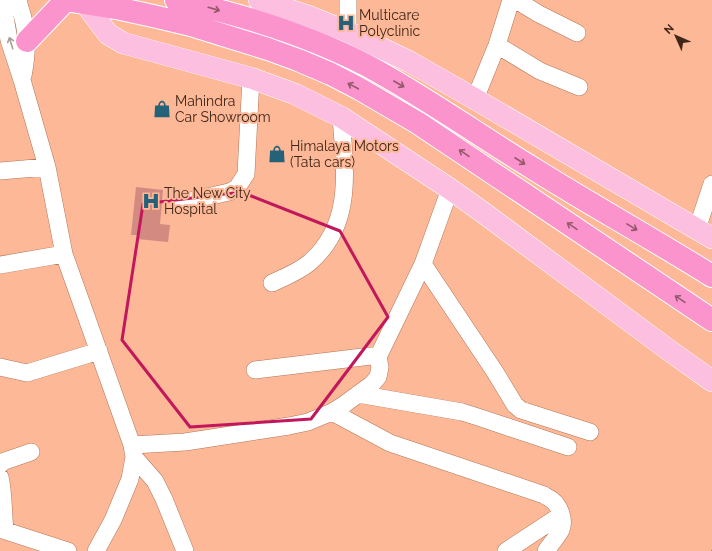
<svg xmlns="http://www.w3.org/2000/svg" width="712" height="551" font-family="Raleway,sans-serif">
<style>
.building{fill:#d28a81}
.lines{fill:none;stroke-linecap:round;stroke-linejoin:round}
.minor-casing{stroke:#b47556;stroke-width:18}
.major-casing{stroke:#fff;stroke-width:22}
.highway-casing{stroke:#fff;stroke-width:24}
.path{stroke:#b37f66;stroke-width:2;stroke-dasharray:3 2;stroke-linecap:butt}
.minor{stroke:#fff;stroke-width:17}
.major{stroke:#fdbfe0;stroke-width:21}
.highway{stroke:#fb94cc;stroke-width:22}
.oneway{stroke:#94586a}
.oneway2{stroke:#a99d98}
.marked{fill:none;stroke:#c2185b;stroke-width:3;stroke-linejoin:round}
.labels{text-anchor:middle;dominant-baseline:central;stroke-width:4;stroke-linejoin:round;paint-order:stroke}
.poi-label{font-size:14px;fill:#402619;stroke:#fcb897;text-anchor:start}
</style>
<rect width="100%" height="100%" fill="#fcb897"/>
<path class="building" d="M 136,187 L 163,190 L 160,224 L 170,225 L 168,242 L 137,239 L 137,235 L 131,235 Z"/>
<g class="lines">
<g class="minor-casing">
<path id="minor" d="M 2,0 L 9,40 L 22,80 L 47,167 L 64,254 L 132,445 L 134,457 L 130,479 L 113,520 L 96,551
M 18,0 C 20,9 24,19 25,28 C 28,44 26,60 23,76
M 516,0 L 539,14 L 577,33
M 348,32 L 348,0
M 497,45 L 540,71 L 579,87
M 475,99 L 497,45 L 511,0
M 0,171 L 47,167
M 183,203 L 194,200 L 229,192 L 237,188 L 246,174 L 251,78
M 697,229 L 712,184
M 423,264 L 495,372 L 515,405 L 521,410 L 590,432
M 0,265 L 64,254
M 272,283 C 285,277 298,272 309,263 C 354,225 345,169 341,117
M 378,357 L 423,264 L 450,189
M 0,367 L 27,373 L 99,351
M 358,394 L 462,412 L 478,417 L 568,447
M 332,412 L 390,443 L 544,495 C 546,497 550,498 552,500 C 560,506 565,520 561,530 C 558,536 550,545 546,551
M 132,445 L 185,442 L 289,426 L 308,422 L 332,412 L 342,406 L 372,384 L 378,377 L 380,367 L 378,357 L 371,356 L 255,370
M 134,457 L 155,481 L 164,499 L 185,551
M 0,465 L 2,462 L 31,452
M 0,477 C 4,494 3,513 5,530
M 0,529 L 68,551
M 506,551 L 561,515"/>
</g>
<g class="major-casing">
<path id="major" d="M 259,0 L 308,16 L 348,32 L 410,62 L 475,99 L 712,238
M 84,2 L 108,34 L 123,43 L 251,78 L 295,94 L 341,117 L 450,189 L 481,211 L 670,351 L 712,381"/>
</g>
<g class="highway-casing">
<path id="highway" d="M 65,0 L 121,9 L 153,16 L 191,25 L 223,35 L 268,49 L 298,60 L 331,74 L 358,88 L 418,123 L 712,320
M 176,0 C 239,14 308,35 366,65 C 424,96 478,135 534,169 C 593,206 653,239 712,276
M 27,41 L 66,0"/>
</g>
<path class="path" d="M 711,551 L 712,551"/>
<use href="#minor" class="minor"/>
<use href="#major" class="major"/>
<use href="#highway" class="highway"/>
</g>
<defs><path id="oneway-shaft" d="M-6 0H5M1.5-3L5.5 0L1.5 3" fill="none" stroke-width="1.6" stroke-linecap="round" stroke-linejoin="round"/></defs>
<g class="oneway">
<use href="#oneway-shaft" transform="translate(214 9) rotate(16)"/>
<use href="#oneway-shaft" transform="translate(399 84) rotate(30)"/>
<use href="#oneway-shaft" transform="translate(353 86) rotate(-152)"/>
<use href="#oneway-shaft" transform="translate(464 153) rotate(-146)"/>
<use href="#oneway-shaft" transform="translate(520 161) rotate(33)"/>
<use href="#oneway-shaft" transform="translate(572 226) rotate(-146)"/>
<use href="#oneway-shaft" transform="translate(632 227) rotate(31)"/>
<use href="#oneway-shaft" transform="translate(680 299) rotate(-146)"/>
</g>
<use class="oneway2" href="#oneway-shaft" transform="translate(11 43) rotate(-107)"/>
<path class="marked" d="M 241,192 L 340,231 L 388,317 L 311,419 L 190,427 L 122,340 L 143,204 Z"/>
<defs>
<g id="hospital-bare" transform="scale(1.38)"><path d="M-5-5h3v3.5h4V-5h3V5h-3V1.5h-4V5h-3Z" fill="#256179" stroke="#fcb897" stroke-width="2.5" paint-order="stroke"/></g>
<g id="shop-bare" transform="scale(1.38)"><path d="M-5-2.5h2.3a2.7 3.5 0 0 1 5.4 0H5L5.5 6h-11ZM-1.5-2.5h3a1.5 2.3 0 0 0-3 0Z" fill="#256179" stroke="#fcb897" stroke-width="2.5" paint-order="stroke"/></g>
</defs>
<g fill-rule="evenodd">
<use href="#hospital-bare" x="346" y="23"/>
<use href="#shop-bare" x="162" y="109"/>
<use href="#shop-bare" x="277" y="154"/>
<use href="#hospital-bare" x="151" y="201"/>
</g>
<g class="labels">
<g class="poi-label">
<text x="359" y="15">Multicare<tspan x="359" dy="16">Polyclinic</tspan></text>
<text x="175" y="101">Mahindra<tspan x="175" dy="16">Car Showroom</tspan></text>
<text x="290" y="146">Himalaya Motors<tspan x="290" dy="16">(Tata cars)</tspan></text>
<text x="164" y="193">The New City<tspan x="164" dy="16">Hospital</tspan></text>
</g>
</g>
<g transform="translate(676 36) rotate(315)" stroke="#fcb897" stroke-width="3" paint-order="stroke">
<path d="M0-3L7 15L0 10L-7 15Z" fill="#402619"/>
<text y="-6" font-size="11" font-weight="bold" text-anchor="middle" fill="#402619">N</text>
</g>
</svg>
